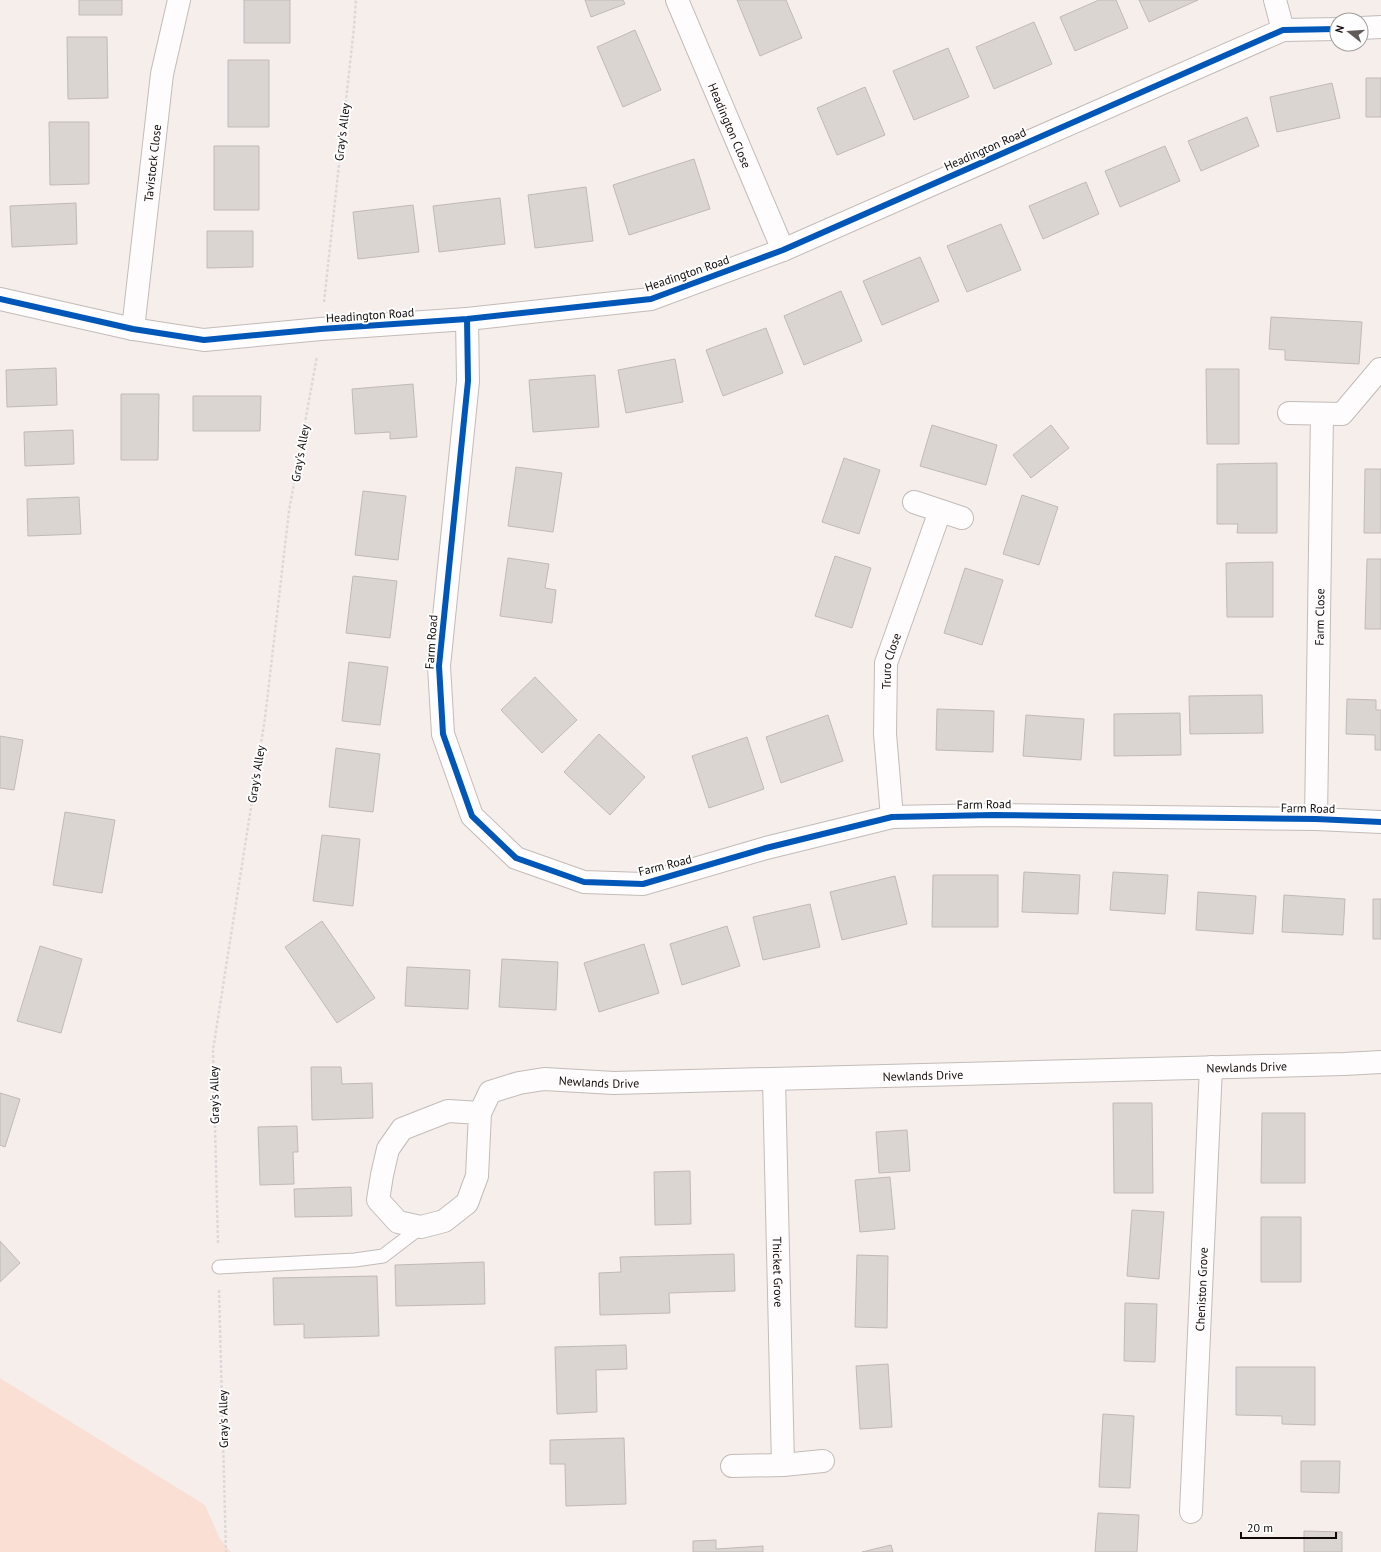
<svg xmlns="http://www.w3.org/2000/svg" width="1381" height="1552" font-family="'PT Sans',sans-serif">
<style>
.green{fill:#fae0d4}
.building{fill:#dbd5d2;stroke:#c0bab7}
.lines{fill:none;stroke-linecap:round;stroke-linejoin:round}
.service-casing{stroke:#c2bcb9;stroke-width:15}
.minor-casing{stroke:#c2bcb9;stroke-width:24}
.path{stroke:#dcdad8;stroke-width:2.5;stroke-dasharray:3 2;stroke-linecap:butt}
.service{stroke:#fefcfc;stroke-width:13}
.minor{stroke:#fefcfc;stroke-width:22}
.cycleway-casing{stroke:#fefefe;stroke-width:8}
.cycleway{stroke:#0057b8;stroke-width:6}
.labels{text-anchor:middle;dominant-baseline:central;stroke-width:4;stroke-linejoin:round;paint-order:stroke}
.street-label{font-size:12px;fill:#100b09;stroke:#fefefe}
</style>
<rect width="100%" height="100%" fill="#f6eeeb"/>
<path class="green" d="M 0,1378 L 205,1505 L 220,1539 L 231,1552 L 0,1552 Z"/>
<path class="building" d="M 79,0 L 122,0 L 122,15 L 79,15 Z
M 244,0 L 290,0 L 290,43 L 244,43 Z
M 585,0 L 623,0 L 625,4 L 591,17 Z
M 737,0 L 786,0 L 802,38 L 760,56 Z
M 1099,0 L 1116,0 L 1128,28 L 1075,51 L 1060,17 Z
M 1139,0 L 1198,0 L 1149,22 Z
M 1034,22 L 1052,64 L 994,89 L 976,47 Z
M 635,30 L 661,90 L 623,107 L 597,47 Z
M 67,37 L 107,37 L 108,98 L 68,99 Z
M 948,48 L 969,97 L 914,120 L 893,71 Z
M 228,60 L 269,60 L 269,127 L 228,127 Z
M 1366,78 L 1381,78 L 1381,117 L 1366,117 Z
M 1332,83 L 1340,118 L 1277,132 L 1270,97 Z
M 865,87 L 885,135 L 837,155 L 817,108 Z
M 1247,117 L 1259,146 L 1201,171 L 1188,141 Z
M 49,122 L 89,122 L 89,184 L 50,185 Z
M 214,146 L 259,146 L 259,210 L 214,210 Z
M 1165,146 L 1180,181 L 1120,207 L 1105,171 Z
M 694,159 L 710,209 L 629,235 L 613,185 Z
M 1086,182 L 1099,214 L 1043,239 L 1029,206 Z
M 586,187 L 593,241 L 535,248 L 528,195 Z
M 500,198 L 505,244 L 439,252 L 433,206 Z
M 76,203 L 77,244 L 12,247 L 10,206 Z
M 413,205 L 419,252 L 358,259 L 353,212 Z
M 1001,224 L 1021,270 L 967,292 L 947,246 Z
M 207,231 L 253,231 L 253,267 L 207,268 Z
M 920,257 L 939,301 L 882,325 L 863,281 Z
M 841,291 L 862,341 L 804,365 L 784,316 Z
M 1271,317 L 1362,322 L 1359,364 L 1285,360 L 1285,350 L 1269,349 Z
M 766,328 L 783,373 L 723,396 L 706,350 Z
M 675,359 L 683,402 L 626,413 L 618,370 Z
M 56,368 L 57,405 L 7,407 L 6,370 Z
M 1206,369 L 1239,369 L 1239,444 L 1207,444 Z
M 595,375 L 599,427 L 533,432 L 529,380 Z
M 413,384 L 417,437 L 390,439 L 390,432 L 355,434 L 352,389 Z
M 121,394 L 159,394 L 158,460 L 121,460 Z
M 193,396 L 261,396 L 260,431 L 193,431 Z
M 932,425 L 997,445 L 986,485 L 920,466 Z
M 1051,425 L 1069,448 L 1031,478 L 1013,455 Z
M 73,430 L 74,464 L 25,466 L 24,432 Z
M 844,458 L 880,470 L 859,534 L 822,522 Z
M 1277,463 L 1277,533 L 1237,533 L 1238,524 L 1217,524 L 1217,464 Z
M 516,467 L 562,473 L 553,532 L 508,526 Z
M 1365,469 L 1381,469 L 1381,533 L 1364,533 Z
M 363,491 L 406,496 L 398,560 L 355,555 Z
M 1022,495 L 1058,507 L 1039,565 L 1003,554 Z
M 79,497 L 81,534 L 28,536 L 27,499 Z
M 835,556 L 871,568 L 852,628 L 815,616 Z
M 508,558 L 549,564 L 545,588 L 556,590 L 552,623 L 500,616 Z
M 1367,559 L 1381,559 L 1381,629 L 1365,629 Z
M 1273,562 L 1273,617 L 1227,617 L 1226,563 Z
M 965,568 L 1003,580 L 982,645 L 944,633 Z
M 353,576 L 397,581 L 390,638 L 346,633 Z
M 349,662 L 388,667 L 380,725 L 342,721 Z
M 535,677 L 577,720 L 542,753 L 501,710 Z
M 1262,695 L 1263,733 L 1190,734 L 1189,696 Z
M 1347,699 L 1376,700 L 1376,710 L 1381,710 L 1381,750 L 1375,750 L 1375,735 L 1346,734 Z
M 937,709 L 994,711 L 993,752 L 936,750 Z
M 1180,713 L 1181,755 L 1114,756 L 1114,714 Z
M 828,715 L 843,761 L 781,783 L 766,737 Z
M 1026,715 L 1084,719 L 1081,760 L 1023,756 Z
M 599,734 L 645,777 L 610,815 L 564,772 Z
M 0,736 L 23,740 L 14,790 L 0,788 Z
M 747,737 L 764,789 L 709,808 L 692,756 Z
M 336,748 L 380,754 L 373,812 L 329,807 Z
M 65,812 L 115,820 L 102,893 L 53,885 Z
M 322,835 L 360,839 L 353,906 L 313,901 Z
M 1024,872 L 1080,875 L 1078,914 L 1022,912 Z
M 1113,872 L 1168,875 L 1165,914 L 1110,910 Z
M 933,875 L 998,875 L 998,927 L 932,927 Z
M 895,876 L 907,924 L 842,940 L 830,892 Z
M 1198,892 L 1256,896 L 1253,934 L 1196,930 Z
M 1284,895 L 1345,899 L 1343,935 L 1282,932 Z
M 1373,899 L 1381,899 L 1381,939 L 1373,939 Z
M 810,904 L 820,947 L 763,960 L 753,917 Z
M 322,921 L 375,998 L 337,1023 L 285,947 Z
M 727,926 L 740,966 L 682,985 L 670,944 Z
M 644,944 L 659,993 L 599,1012 L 584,963 Z
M 40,946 L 82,959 L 61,1033 L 17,1021 Z
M 502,959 L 558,962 L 556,1010 L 499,1007 Z
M 407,967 L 470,970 L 468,1009 L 405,1006 Z
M 311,1067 L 341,1067 L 342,1084 L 372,1083 L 373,1118 L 312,1120 Z
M 0,1093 L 20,1099 L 5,1147 L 0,1145 Z
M 1113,1103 L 1152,1103 L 1153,1193 L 1114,1193 Z
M 1262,1113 L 1305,1113 L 1305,1183 L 1261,1183 Z
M 297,1126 L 298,1152 L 293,1152 L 294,1184 L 260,1185 L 258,1127 Z
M 907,1130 L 910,1171 L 879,1173 L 876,1132 Z
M 690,1171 L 691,1224 L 655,1225 L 654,1172 Z
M 890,1177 L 895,1229 L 860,1232 L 855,1180 Z
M 351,1187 L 352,1216 L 295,1217 L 294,1189 Z
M 1132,1210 L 1164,1212 L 1159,1279 L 1127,1276 Z
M 1261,1217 L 1301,1217 L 1301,1282 L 1261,1282 Z
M 0,1241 L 20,1263 L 0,1282 Z
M 734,1254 L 735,1291 L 669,1293 L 670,1313 L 600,1315 L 599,1273 L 621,1272 L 620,1257 Z
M 857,1255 L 888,1256 L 887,1328 L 855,1327 Z
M 484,1262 L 485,1304 L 396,1306 L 395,1265 Z
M 377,1276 L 379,1336 L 304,1338 L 304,1324 L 274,1325 L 273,1278 Z
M 1125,1303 L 1157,1304 L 1155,1362 L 1124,1361 Z
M 626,1345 L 627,1369 L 596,1370 L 597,1412 L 557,1414 L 555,1347 Z
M 888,1364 L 892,1427 L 860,1429 L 856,1366 Z
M 1236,1367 L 1315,1367 L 1315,1425 L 1282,1424 L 1282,1416 L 1236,1415 Z
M 1103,1414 L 1134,1416 L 1130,1488 L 1099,1487 Z
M 624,1438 L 626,1504 L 566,1506 L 565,1464 L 550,1464 L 550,1440 Z
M 1301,1461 L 1340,1461 L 1339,1493 L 1301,1492 Z
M 1098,1513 L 1139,1515 L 1137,1552 L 1095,1552 Z
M 1304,1531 L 1342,1532 L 1342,1552 L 1304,1552 Z
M 716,1540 L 716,1549 L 763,1546 L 763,1552 L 693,1552 L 693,1541 Z
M 891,1545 L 893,1552 L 862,1552 Z"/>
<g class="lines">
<g class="service-casing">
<path id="service" d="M 219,1267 L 355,1260 L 383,1256 L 421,1227"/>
</g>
<g class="minor-casing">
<g id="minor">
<path id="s1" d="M 677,0 L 783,250"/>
<path d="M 1275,0 L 1283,30"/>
<path d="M 1361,28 L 1381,27"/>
<path d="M 0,299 L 133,329 L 204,340 L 321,329 L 467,319 L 651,299 L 783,250 L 1283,30 L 1337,29"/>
<path d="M 467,319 L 468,381 L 439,666 L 443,734 L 472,816 L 516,858 L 584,882 L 643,884 L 766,848 L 892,817 L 993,815 L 1316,819 L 1381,822"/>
<path id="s2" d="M 133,329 L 162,74 L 179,0"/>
<path d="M 1289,413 L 1342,414 L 1380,369"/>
<path d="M 914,502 L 962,518"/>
<path id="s3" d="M 892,817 L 885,734 L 886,663 L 940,511"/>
<path id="s4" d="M 1316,819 L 1322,414"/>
<path id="s5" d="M 774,1079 L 783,1465"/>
<path id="s6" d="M 480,1113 L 448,1111 L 402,1129 L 388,1149 L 382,1175 L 378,1200 L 398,1222 L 421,1227 L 444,1221 L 467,1203 L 477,1176 L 480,1113 L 490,1092 L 519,1083 L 544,1079 L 614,1083 L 1344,1064 L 1381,1062"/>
<path d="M 732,1466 L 783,1465 L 823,1461"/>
<path id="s7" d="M 1191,1512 L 1211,1067"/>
</g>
</g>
<path class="path" d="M 324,302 L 354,27 L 356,0
M 218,1243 L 213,1050 L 265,718 L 289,511 L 317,356
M 219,1290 L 226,1552"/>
<use href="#service" class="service"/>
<use href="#minor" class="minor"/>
<g class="cycleway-casing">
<path id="cycleway" d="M 0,299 L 133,329 L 204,340 L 321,329 L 467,319 L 651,299 L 783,250 L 1283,30 L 1337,29
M 467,319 L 468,381 L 439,666 L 443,734 L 472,816 L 516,858 L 584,882 L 643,884 L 766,848 L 892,817 L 993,815 L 1316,819 L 1381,822"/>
</g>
<use href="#cycleway" class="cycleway"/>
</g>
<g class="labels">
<g class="street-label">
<text stroke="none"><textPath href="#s1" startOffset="136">Headington Close</textPath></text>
<text transform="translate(342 132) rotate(-83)">Gray's Alley</text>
<text transform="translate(985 149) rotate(-24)">Headington Road</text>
<text stroke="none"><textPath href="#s2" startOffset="167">Tavistock Close</textPath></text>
<text transform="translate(687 273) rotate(-19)">Headington Road</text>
<text transform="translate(370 315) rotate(-4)">Headington Road</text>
<text transform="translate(300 453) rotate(-80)">Gray's Alley</text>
<text stroke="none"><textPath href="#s4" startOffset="202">Farm Close</textPath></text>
<text transform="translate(431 642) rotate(-86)">Farm Road</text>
<text stroke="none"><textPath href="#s3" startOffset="157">Truro Close</textPath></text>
<text transform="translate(256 774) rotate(-81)">Gray's Alley</text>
<text transform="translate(984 804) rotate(-1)">Farm Road</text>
<text transform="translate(1308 808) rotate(1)">Farm Road</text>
<text transform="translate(665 865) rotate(-14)">Farm Road</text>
<text stroke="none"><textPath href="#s6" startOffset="1138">Newlands Drive</textPath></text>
<text stroke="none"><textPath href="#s6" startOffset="814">Newlands Drive</textPath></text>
<text stroke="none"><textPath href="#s6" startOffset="490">Newlands Drive</textPath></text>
<text transform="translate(214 1095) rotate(-91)">Gray's Alley</text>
<text stroke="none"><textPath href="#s5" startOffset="193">Thicket Grove</textPath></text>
<text stroke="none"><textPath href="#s7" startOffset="223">Cheniston Grove</textPath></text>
<text transform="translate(223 1419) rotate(-91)">Gray's Alley</text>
</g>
</g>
<g transform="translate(1349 32) rotate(287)"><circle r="19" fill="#fefefe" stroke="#9f9d9c"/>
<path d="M0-3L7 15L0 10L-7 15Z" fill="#605a58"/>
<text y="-6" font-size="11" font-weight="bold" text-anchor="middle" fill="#100b09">N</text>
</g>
<path d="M1241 1532v6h95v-6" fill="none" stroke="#100b09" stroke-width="2"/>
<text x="1247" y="1532" font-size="12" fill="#100b09" stroke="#fefefe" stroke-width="3" paint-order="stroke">20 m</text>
</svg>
